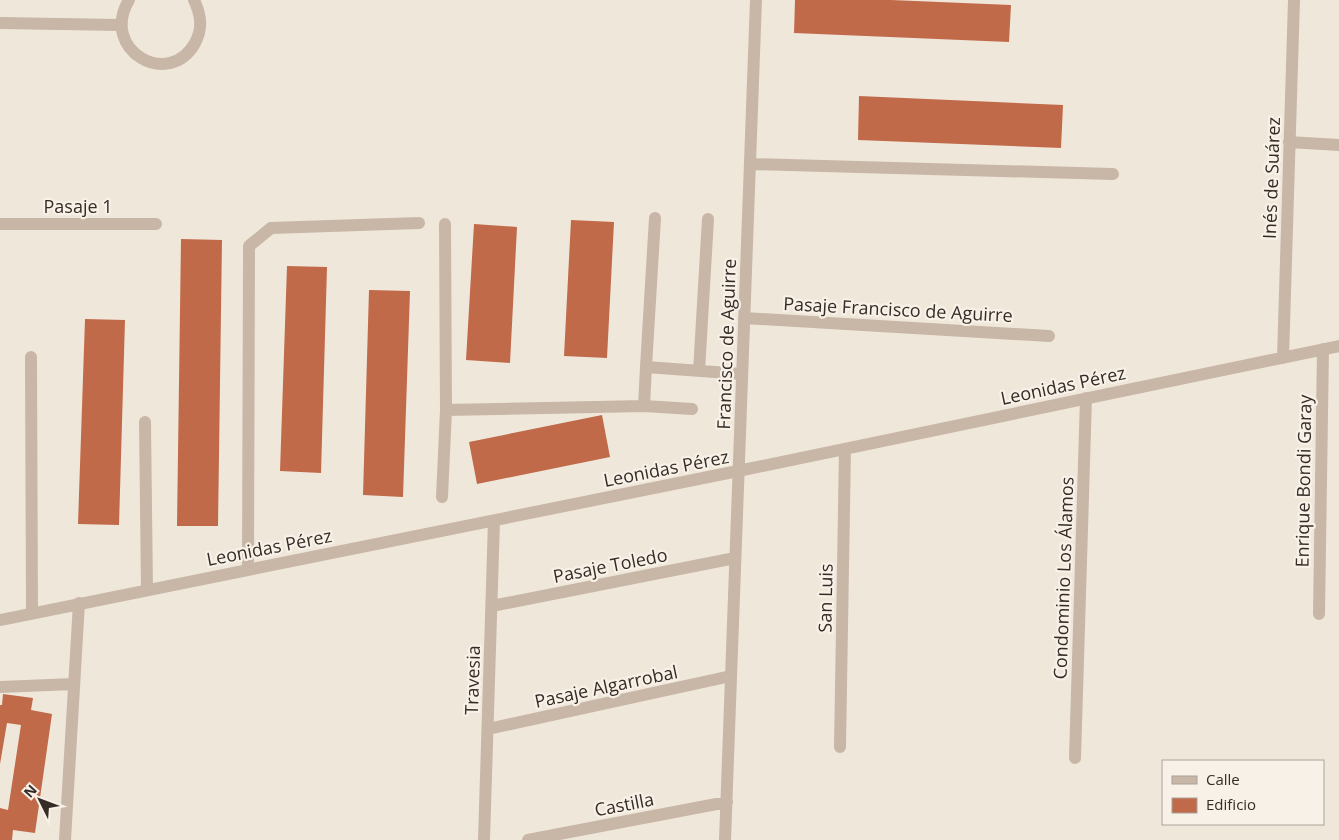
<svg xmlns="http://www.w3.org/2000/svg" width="1339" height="840" font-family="'Open Sans',sans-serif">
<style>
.building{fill:#c06a49}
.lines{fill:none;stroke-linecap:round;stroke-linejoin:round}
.minor{stroke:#c8b7a7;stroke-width:12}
.labels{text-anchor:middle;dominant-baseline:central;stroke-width:4.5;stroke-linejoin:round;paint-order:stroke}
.street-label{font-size:18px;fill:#352c27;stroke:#f8f1e7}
</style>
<rect width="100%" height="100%" fill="#f0e7db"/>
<path class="building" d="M 795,0 L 891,0 L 1011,5 L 1009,42 L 794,33 Z
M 859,96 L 1063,105 L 1061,148 L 858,140 Z
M 571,220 L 614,222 L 607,358 L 564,356 Z
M 474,224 L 517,227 L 510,363 L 466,360 Z
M 181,239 L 222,240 L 218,526 L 177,526 Z
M 287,266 L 327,267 L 321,473 L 280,471 Z
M 369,290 L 410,291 L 403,497 L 363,495 Z
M 85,319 L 125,320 L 119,525 L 78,524 Z
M 602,415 L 610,457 L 477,484 L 469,442 Z
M 3,694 L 33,698 L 31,710 L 52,714 L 35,833 L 13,830 L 12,840 L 0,840 L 0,808 L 8,810 L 21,725 L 7,723 L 0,764 L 0,705 L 2,705 Z"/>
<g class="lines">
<path class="minor" d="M 129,0 C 99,50 169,90 195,43 C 203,28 201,15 194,0
M 0,23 L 120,25
M 1289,142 L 1339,145
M 750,164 L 1113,174
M 655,218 L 646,367 L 742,374
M 0,224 L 156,224
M 445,224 L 446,410 L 644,406
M 744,318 L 1049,336
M 31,357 L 32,613
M 1283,358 L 1294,0
M 646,367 L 644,406 L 692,409
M 699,371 L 708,219
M 145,422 L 147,590
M 442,497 L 446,410
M 248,570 L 249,246 L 271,228 L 419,223
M 492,606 L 735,558
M 1319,614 L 1323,349
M 0,620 L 738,471 L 1339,346
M 0,687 L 74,684
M 488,729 L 731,676
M 840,747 L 845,449
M 1075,758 L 1086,398
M 65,840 L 79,603
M 484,840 L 494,521
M 528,840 L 727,802
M 725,840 L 756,0"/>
</g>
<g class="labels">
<g class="street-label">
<text transform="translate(1271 178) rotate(-88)">Inés de Suárez</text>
<text x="78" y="206">Pasaje 1</text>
<text transform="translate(898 309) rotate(3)">Pasaje Francisco de Aguirre</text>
<text transform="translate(726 344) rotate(-88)">Francisco de Aguirre</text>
<text transform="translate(1063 385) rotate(-12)">Leonidas Pérez</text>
<text transform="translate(666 468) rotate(-11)">Leonidas Pérez</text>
<text transform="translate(1303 481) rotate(-89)">Enrique Bondi Garay</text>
<text transform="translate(269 547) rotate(-11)">Leonidas Pérez</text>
<text transform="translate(610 565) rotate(-11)">Pasaje Toledo</text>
<text transform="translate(1063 578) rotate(-88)">Condominio Los Álamos</text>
<text transform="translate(825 598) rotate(-89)">San Luis</text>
<text transform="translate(472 680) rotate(-88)">Travesia</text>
<text transform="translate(606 686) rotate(-12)">Pasaje Algarrobal</text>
<text transform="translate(624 804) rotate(-11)">Castilla</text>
</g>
</g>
<rect x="1162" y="760" width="162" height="65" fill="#f8f1e7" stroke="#aaa29a"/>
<rect x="1172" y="776" width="25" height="8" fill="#c8b7a7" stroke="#aaa29a"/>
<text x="1206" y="785" font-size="15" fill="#352c27">Calle</text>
<rect x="1172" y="798" width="25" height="15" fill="#c06a49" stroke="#aaa29a"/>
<text x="1206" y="810" font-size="15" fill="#352c27">Edificio</text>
<g transform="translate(40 800) rotate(312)" stroke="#f8f1e7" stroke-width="4" paint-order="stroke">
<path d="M0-4L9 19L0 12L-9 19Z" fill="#352c27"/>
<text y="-8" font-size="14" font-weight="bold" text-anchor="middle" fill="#352c27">N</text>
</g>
</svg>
